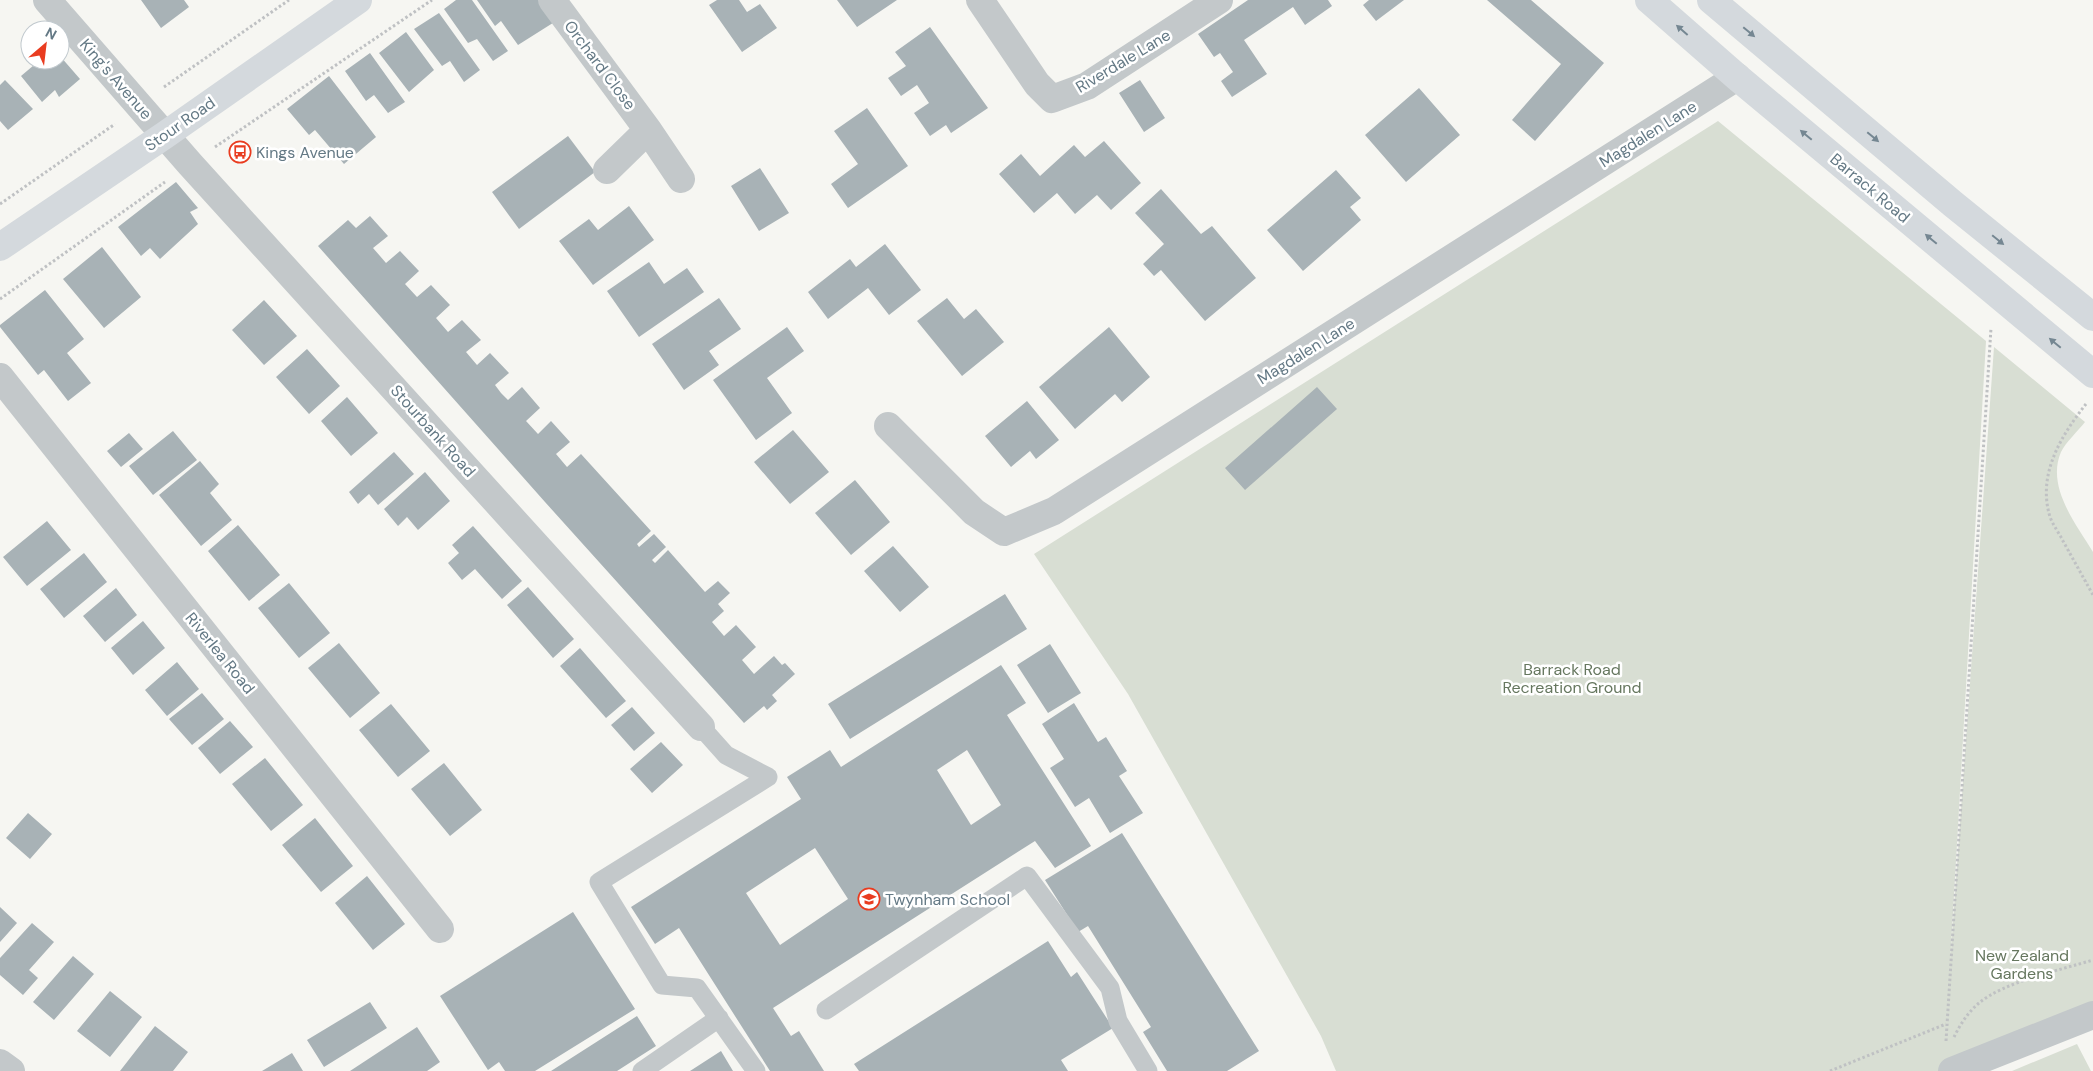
<svg xmlns="http://www.w3.org/2000/svg" width="2093" height="1071" font-family="'DM Sans',sans-serif">
<style>
.green{fill:#d8ded3}
.building{fill:#a8b2b6;fill-rule:evenodd}
.lines{fill:none;stroke-linecap:round;stroke-linejoin:round}
.path{stroke:#bfc1c3;stroke-width:3;stroke-dasharray:2.5 2.5;stroke-linecap:butt}
.service{stroke:#c3c8ca;stroke-width:19}
.minor{stroke:#c3c8ca;stroke-width:28}
.tertiary{stroke:#c3c8ca;stroke-width:28}
.secondary{stroke:#d4d9dd;stroke-width:28}
.primary{stroke:#d4d9dd;stroke-width:28}
.oneway{fill:#758792}
.labels{text-anchor:middle;dominant-baseline:central;stroke-width:5;stroke-linejoin:round;paint-order:stroke}
.street-label{font-size:16px;fill:#647985;stroke:#fff}
.poi-label{font-size:16px;fill:#647985;stroke:#fff;text-anchor:start}
.park-label{font-size:16px;fill:#66775f;stroke:#fff}
</style>
<rect width="100%" height="100%" fill="#f6f6f2"/>
<path class="green" d="M 1718,121 L 1986,341 L 1950,964 L 1994,347 L 2085,422 C 2078,431 2066,442 2061,452 C 2046,487 2076,524 2093,552 L 2093,1015 L 1952,1071 L 1336,1071 L 1321,1036 L 1128,694 L 1034,554 Z
M 2077,1044 L 2091,1071 L 2012,1071 Z"/>
<path class="building" d="M 141,0 L 184,0 L 189,7 L 161,28 Z
M 456,0 L 472,0 L 508,51 L 493,61 L 477,39 L 468,43 L 444,9 Z
M 477,0 L 541,0 L 556,21 L 518,45 L 501,21 L 495,26 Z
M 717,0 L 739,0 L 747,12 L 760,4 L 777,28 L 742,52 L 709,5 Z
M 837,0 L 897,0 L 857,27 Z
M 1248,0 L 1328,0 L 1332,6 L 1305,25 L 1293,7 L 1244,40 L 1267,74 L 1232,97 L 1221,81 L 1233,72 L 1220,53 L 1214,57 L 1198,34 Z
M 1369,0 L 1404,0 L 1376,21 L 1363,5 Z
M 1487,0 L 1531,0 L 1604,63 L 1535,141 L 1512,120 L 1561,64 Z
M 439,13 L 480,70 L 464,82 L 450,61 L 442,66 L 414,29 Z
M 930,27 L 988,108 L 951,133 L 946,125 L 930,136 L 914,113 L 929,103 L 917,85 L 901,96 L 888,78 L 906,66 L 895,52 Z
M 406,32 L 434,70 L 409,92 L 379,53 Z
M 370,53 L 405,102 L 388,113 L 374,95 L 366,101 L 345,71 Z
M 60,56 L 80,79 L 59,97 L 55,90 L 42,102 L 21,76 L 40,60 L 48,60 L 50,63 L 54,60 L 60,60 Z
M 329,76 L 376,137 L 344,164 L 315,130 L 309,135 L 287,109 Z
M 5,80 L 33,109 L 8,130 L 0,121 L 0,85 Z
M 1140,80 L 1165,118 L 1144,132 L 1119,93 Z
M 1419,88 L 1460,135 L 1406,182 L 1365,135 Z
M 867,108 L 908,166 L 848,208 L 831,184 L 858,164 L 834,131 Z
M 568,136 L 595,172 L 519,229 L 492,192 Z
M 1104,141 L 1141,183 L 1111,210 L 1097,195 L 1075,214 L 1057,193 L 1034,213 L 999,174 L 1021,154 L 1040,176 L 1074,145 L 1085,157 Z
M 760,168 L 789,213 L 759,231 L 731,186 Z
M 1336,170 L 1361,198 L 1350,207 L 1361,220 L 1303,271 L 1267,230 Z
M 176,182 L 198,208 L 190,212 L 198,224 L 160,259 L 150,248 L 141,256 L 118,227 Z
M 1161,189 L 1201,234 L 1212,226 L 1256,278 L 1205,321 L 1161,270 L 1154,276 L 1143,264 L 1164,244 L 1135,213 Z
M 629,206 L 654,240 L 593,285 L 559,241 L 589,219 L 598,230 Z
M 370,216 L 388,236 L 373,248 L 380,256 L 386,263 L 400,251 L 419,271 L 405,284 L 417,297 L 431,285 L 450,305 L 436,318 L 448,332 L 462,320 L 481,340 L 466,352 L 477,365 L 490,353 L 509,373 L 495,385 L 501,393 L 508,400 L 522,387 L 540,408 L 526,421 L 538,434 L 551,421 L 570,442 L 556,454 L 567,467 L 581,454 L 651,531 L 637,544 L 639,547 L 654,534 L 666,547 L 652,560 L 655,563 L 668,550 L 705,592 L 718,581 L 730,593 L 718,604 L 724,611 L 712,622 L 724,636 L 736,625 L 756,647 L 742,660 L 754,674 L 774,656 L 782,665 L 785,663 L 795,674 L 772,695 L 777,701 L 767,710 L 764,706 L 744,723 L 545,502 L 318,246 L 348,220 L 356,228 Z
M 885,244 L 921,290 L 889,315 L 868,288 L 828,319 L 808,292 L 850,259 L 856,267 Z
M 102,247 L 141,297 L 104,328 L 63,279 Z
M 649,262 L 664,284 L 687,268 L 704,292 L 639,337 L 607,291 Z
M 45,290 L 84,339 L 67,353 L 91,383 L 68,401 L 44,370 L 38,375 L 0,327 L 0,325 Z
M 719,298 L 741,329 L 709,351 L 719,365 L 684,390 L 652,344 Z
M 947,298 L 964,319 L 976,309 L 1004,342 L 962,376 L 917,321 Z
M 264,300 L 297,336 L 264,365 L 232,330 Z
M 787,327 L 804,351 L 767,378 L 792,413 L 756,440 L 713,380 Z
M 1109,327 L 1150,377 L 1122,402 L 1115,394 L 1075,429 L 1039,387 Z
M 307,349 L 340,386 L 309,414 L 276,377 Z
M 1317,387 L 1337,409 L 1245,490 L 1225,468 Z
M 347,397 L 378,433 L 351,456 L 321,421 Z
M 1027,401 L 1059,440 L 1036,459 L 1030,451 L 1011,467 L 985,436 Z
M 793,430 L 829,472 L 790,504 L 754,462 Z
M 173,431 L 197,460 L 153,495 L 129,466 Z
M 129,433 L 143,449 L 121,467 L 107,451 Z
M 394,452 L 414,474 L 378,505 L 369,494 L 358,504 L 349,492 Z
M 200,461 L 219,484 L 210,493 L 232,520 L 201,546 L 159,495 Z
M 425,472 L 450,501 L 418,530 L 407,517 L 398,526 L 384,509 Z
M 855,480 L 890,522 L 851,555 L 815,513 Z
M 47,521 L 71,550 L 27,586 L 3,557 Z
M 238,525 L 280,575 L 249,601 L 208,551 Z
M 473,526 L 522,581 L 502,599 L 475,569 L 462,580 L 448,563 L 459,553 L 452,545 Z
M 893,546 L 929,587 L 900,612 L 864,571 Z
M 84,553 L 107,582 L 64,618 L 40,589 Z
M 289,583 L 330,633 L 299,658 L 258,608 Z
M 528,587 L 574,639 L 553,658 L 507,605 Z
M 116,588 L 137,615 L 105,642 L 83,616 Z
M 1005,594 L 1027,629 L 850,739 L 828,704 Z
M 143,621 L 165,648 L 133,675 L 111,648 Z
M 339,643 L 380,693 L 350,718 L 308,668 Z
M 1050,644 L 1081,693 L 1048,713 L 1017,665 Z
M 580,648 L 626,701 L 606,718 L 560,666 Z
M 177,662 L 199,689 L 167,716 L 145,690 Z
M 1001,665 L 1026,703 L 1007,715 L 1091,846 L 1055,868 L 1035,841 L 773,1008 L 791,1036 L 799,1031 L 824,1071 L 770,1071 L 679,928 L 655,944 L 631,907 L 801,799 L 787,777 L 830,750 L 841,767 ZM 967,750 L 1001,805 L 971,825 L 937,770 ZM 815,848 L 848,899 L 780,945 L 746,893 Z
M 202,693 L 224,719 L 192,745 L 169,719 Z
M 1074,703 L 1098,742 L 1106,737 L 1127,771 L 1119,776 L 1143,813 L 1110,833 L 1089,798 L 1075,807 L 1050,768 L 1064,759 L 1042,724 Z
M 391,704 L 430,751 L 398,777 L 359,730 Z
M 632,707 L 655,733 L 634,751 L 611,725 Z
M 230,721 L 253,747 L 220,774 L 198,748 Z
M 661,742 L 683,765 L 652,793 L 630,769 Z
M 265,758 L 303,805 L 271,831 L 232,784 Z
M 444,763 L 482,810 L 450,836 L 411,789 Z
M 28,813 L 52,834 L 30,859 L 6,838 Z
M 315,818 L 353,866 L 321,892 L 282,845 Z
M 1122,833 L 1259,1051 L 1227,1071 L 1167,1071 L 1143,1032 L 1151,1027 L 1088,926 L 1078,932 L 1045,880 Z
M 367,876 L 405,924 L 373,950 L 335,903 Z
M 0,907 L 17,923 L 0,942 Z
M 573,912 L 635,1009 L 535,1071 L 505,1071 L 499,1062 L 488,1070 L 440,996 Z
M 32,923 L 54,942 L 29,970 L 38,978 L 23,995 L 0,975 L 0,958 Z
M 1048,941 L 1071,977 L 1077,972 L 1113,1028 L 1061,1060 L 1068,1071 L 859,1071 L 854,1064 Z
M 73,956 L 94,974 L 54,1020 L 33,1002 Z
M 110,991 L 142,1017 L 110,1057 L 77,1031 Z
M 370,1002 L 387,1028 L 324,1067 L 307,1040 Z
M 637,1016 L 656,1046 L 617,1071 L 551,1071 Z
M 155,1026 L 188,1052 L 173,1071 L 120,1071 Z
M 417,1027 L 440,1062 L 427,1071 L 350,1071 Z
M 721,1051 L 733,1071 L 690,1071 Z
M 292,1053 L 303,1071 L 262,1071 Z"/>
<g class="lines">
<path class="path" d="M 164,87 L 289,0
M 215,147 L 432,0
M 0,204 L 115,124
M 0,299 L 165,182
M 2086,404 C 2061,436 2037,474 2050,517 C 2053,525 2059,533 2063,541 C 2073,559 2083,577 2093,595
M 1954,1037 C 1960,1025 1968,1012 1979,1003 C 2004,982 2060,970 2093,960
M 1946,1041 L 1991,328
M 1830,1071 L 1946,1024"/>
<path class="service" d="M 701,727 L 726,755 L 768,777 L 599,882 L 662,985 L 697,988 L 756,1071
M 826,1010 L 1027,876 L 1110,988 L 1118,1021 L 1148,1071
M 642,1071 L 719,1018"/>
<path class="minor" d="M 47,0 L 190,164 L 701,727
M 552,0 L 648,130 L 681,179
M 980,0 L 1037,84 L 1052,99 L 1087,86 L 1219,0
M 607,170 L 648,130
M 0,377 L 440,929
M 888,426 L 974,512 L 1004,532 L 1054,511 L 1737,77
M 0,1063 L 11,1071"/>
<path class="tertiary" d="M 1952,1071 L 2093,1015"/>
<path class="secondary" d="M 0,247 L 165,135 L 358,0"/>
<path class="primary" d="M 1649,0 L 1737,77 L 2093,374
M 1711,0 L 1953,204 L 2093,317"/>
</g>
<defs><path id="oneway-solid" d="M-6-.8H1V-3.2L6.5 0L1 3.2V.8H-6Z" transform="scale(1.25)"/></defs>
<g class="oneway">
<use href="#oneway-solid" transform="translate(1682 30) rotate(-139)"/>
<use href="#oneway-solid" transform="translate(1749 32) rotate(40)"/>
<use href="#oneway-solid" transform="translate(1806 135) rotate(-140)"/>
<use href="#oneway-solid" transform="translate(1873 137) rotate(40)"/>
<use href="#oneway-solid" transform="translate(1931 239) rotate(-140)"/>
<use href="#oneway-solid" transform="translate(1998 240) rotate(39)"/>
<use href="#oneway-solid" transform="translate(2055 343) rotate(-140)"/>
</g>
<defs>
<g id="bus-ring" transform="scale(1.125)"><circle r="9.5" fill="#fff" stroke="#e93c20" stroke-width="1.5"/><path d="M-5-6H5V4H4V6H2V4H-2V6H-4V4H-5ZM-3.5-4V0h7V-4ZM-3.5 1.2v1.5H-2V1.2ZM2 1.2v1.5H3.5V1.2Z" fill="#e93c20"/></g>
<g id="school-ring" transform="scale(1.125)"><circle r="9.5" fill="#fff" stroke="#e93c20" stroke-width="1.5"/><path d="M0-5L7-2L0 1L-7-2ZM-4 1L0 2.5L4 1V4Q0 6-4 4Z" fill="#e93c20"/></g>
</defs>
<g fill-rule="evenodd">
<use href="#bus-ring" x="240" y="152"/>
<use href="#school-ring" x="869" y="899"/>
</g>
<g class="labels">
<g class="street-label">
<text transform="translate(1123 61) rotate(-31)">Riverdale Lane</text>
<text transform="translate(600 65) rotate(53)">Orchard Close</text>
<text transform="translate(116 79) rotate(49)">King's Avenue</text>
<text transform="translate(180 124) rotate(-35)">Stour Road</text>
<text transform="translate(1648 134) rotate(-32)">Magdalen Lane</text>
<text transform="translate(1870 188) rotate(40)">Barrack Road</text>
<text transform="translate(1306 351) rotate(-32)">Magdalen Lane</text>
<text transform="translate(433 431) rotate(48)">Stourbank Road</text>
<text transform="translate(220 653) rotate(51)">Riverlea Road</text>
</g>
<g class="poi-label">
<text x="256" y="152">Kings Avenue</text>
<text x="885" y="899">Twynham School</text>
</g>
<g class="park-label">
<text x="1572" y="669">Barrack Road<tspan x="1572" dy="18">Recreation Ground</tspan></text>
<text x="2022" y="955">New Zealand<tspan x="2022" dy="18">Gardens</tspan></text>
</g>
</g>
<g transform="translate(45 45) rotate(28)"><circle r="24" fill="#ffffff" stroke="#c1c9ce"/>
<path d="M0-4L9 19L0 12L-9 19Z" fill="#e93c20"/>
<text y="-8" font-size="14" font-weight="bold" text-anchor="middle" fill="#647985">N</text>
</g>
</svg>
